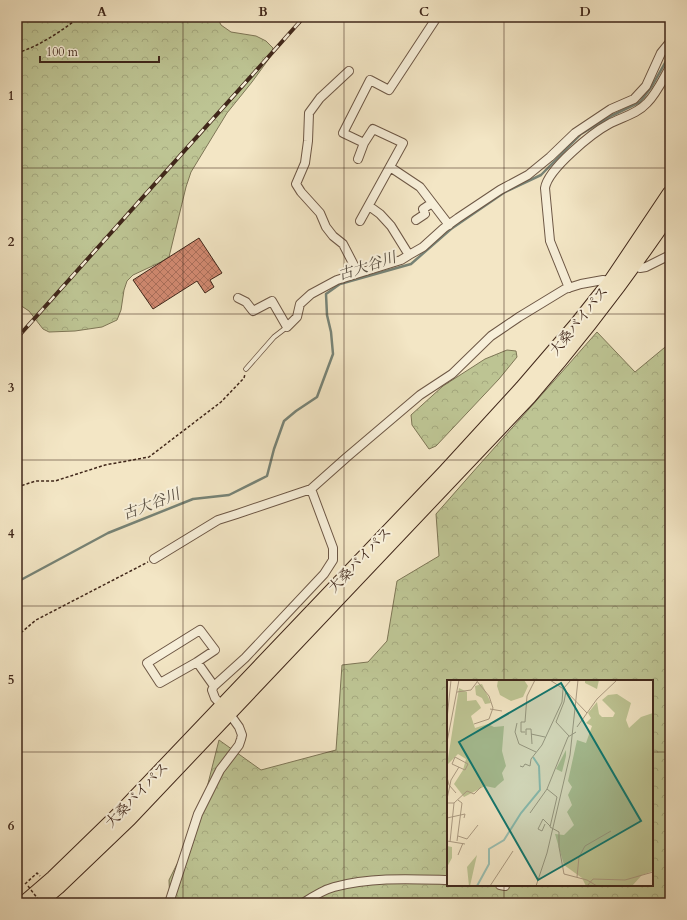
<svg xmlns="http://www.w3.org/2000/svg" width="687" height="920" font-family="Cardo,'Noto Serif JP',serif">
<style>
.forest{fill:url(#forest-crowns);stroke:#7e7656;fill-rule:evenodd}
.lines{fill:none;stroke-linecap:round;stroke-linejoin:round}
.stream{stroke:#778376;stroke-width:2.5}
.building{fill:url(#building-cross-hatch);stroke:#40271a}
.service-casing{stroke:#6d5745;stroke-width:5.5}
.minor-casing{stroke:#6d5745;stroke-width:10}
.trunk-casing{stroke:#40271a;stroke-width:16}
.path{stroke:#40271a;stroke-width:1.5;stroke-dasharray:3 2;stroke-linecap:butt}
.service{stroke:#f7efd9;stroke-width:4}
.minor{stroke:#f7efd9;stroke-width:8}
.trunk{stroke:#f3e6c5;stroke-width:14}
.rail-casing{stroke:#40271a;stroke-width:4}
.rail{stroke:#f7efd9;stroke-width:2.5;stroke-dasharray:8;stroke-linecap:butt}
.path-bridge{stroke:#40271a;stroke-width:1.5;stroke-dasharray:3 2;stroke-linecap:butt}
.grid{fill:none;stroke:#40271a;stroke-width:1;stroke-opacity:0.55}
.labels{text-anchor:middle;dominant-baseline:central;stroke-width:4;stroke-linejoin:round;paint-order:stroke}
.street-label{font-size:14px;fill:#40271a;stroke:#f7efd9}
.water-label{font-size:15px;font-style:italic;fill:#574d40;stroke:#f7efd9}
.inset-river{fill:none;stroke:#9bc0b3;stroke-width:2}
.inset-road{fill:none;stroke:#ab9a81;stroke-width:1}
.view{fill:#0f766e;fill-opacity:0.15;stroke:#0f766e;stroke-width:2}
.inset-edge{fill:none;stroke:#40271a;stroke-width:2}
.neatline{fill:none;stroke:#40271a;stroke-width:1.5}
.grid-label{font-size:13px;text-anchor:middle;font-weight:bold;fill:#40271a}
</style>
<defs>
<pattern id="forest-crowns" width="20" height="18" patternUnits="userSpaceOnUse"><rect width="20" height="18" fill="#bdc493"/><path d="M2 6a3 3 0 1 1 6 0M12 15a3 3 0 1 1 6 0" fill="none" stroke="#a4a87e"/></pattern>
<pattern id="building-cross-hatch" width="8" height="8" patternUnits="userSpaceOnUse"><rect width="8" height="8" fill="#cf886f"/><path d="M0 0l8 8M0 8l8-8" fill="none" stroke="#a96f5a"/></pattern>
</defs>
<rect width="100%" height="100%" fill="#f3e6c5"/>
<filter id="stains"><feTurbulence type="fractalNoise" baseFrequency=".005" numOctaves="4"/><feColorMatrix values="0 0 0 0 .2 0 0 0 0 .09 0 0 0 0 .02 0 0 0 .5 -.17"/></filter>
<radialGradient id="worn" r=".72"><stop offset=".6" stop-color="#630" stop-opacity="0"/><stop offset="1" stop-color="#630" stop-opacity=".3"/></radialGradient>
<path class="forest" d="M 17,17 L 217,17 L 221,25 L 231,32 L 256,36 L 266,41 L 273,48 L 271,56 L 252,82 L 227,113 L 191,172 L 186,187 L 169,257 L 161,262 L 133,275 L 127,281 L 124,290 L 121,310 L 117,320 L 102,327 L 75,331 L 49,332 L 43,329 L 29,311 L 17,303 Z
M 597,332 L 635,372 L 670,343 L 670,903 L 170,903 L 169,880 L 177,864 L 193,843 L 219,740 L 261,770 L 336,750 L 342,665 L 368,662 L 387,641 L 397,581 L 439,556 L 436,514 C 489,453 544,393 597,332 ZM 448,681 L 652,681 L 652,885 L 448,885 Z
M 507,350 L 516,351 L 517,357 L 499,379 L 436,446 L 429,449 L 412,425 L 411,415 L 443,386 L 485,359 Z"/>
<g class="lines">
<path class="stream" d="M 17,582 L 108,533 L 193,499 L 229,495 L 267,476 L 274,449 L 284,421 L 296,411 L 317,397 L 333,354 L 331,332 L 327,315 L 326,294 L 340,284 L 411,264 L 451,229 L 505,192 L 541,175 L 581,134 L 613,115 L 640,102 L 652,86 L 670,54"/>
</g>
<path class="building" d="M 199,238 L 222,273 L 210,280 L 214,287 L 205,293 L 197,281 L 153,309 L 133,280 Z"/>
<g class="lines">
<g class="service-casing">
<path id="service" d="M 246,369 L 274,337 L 287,327"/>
</g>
<g class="minor-casing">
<path id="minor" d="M 669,17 L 670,20
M 349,71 L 320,98 L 309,113 L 308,141 L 305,163 L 296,184 L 301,192 L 320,213 L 326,227 L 333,236 L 343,244 L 358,273
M 364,143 L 343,133 L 370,80 L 389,90 L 437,17
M 358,159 L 364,143 L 373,129 L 403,143 L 360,221
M 390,167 L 420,187 L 449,225
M 369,206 L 380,214 L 391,226 L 409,255
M 416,220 L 425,214 L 423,209 L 432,203
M 635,265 L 640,268 L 646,267 L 670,255
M 569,288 L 550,241 L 545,188 C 548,169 592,133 609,124 C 622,117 637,114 647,103 C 657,93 663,79 670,67
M 238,298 L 246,302 L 253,311 L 272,301 L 287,327 L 297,317 L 300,304 L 311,294 L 337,280 L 401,260 L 409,255 L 423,247 L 444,228 L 458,218 L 500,190 L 528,175 L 550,157 L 575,133 L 611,109 L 634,99 L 646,86 L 661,53 L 670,42
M 154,559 L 218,520 L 237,514 L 311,489 L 347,457 L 420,395 L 452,374 L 491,336 L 519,317 L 565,289 L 581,284 L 603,280 L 611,281 L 613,282
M 197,662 L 160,683 L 147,663 L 200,630 L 215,650 L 197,662 L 214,686
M 500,885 L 505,886
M 169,903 L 198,814 L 220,770 L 239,745 L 241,739 L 242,735 L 239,727 L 229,713 L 215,698 L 212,690 L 214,686 L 245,658 L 324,574 L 333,560 L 333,548 L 311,489
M 303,903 C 312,897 323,890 334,887 C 371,877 410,879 448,880"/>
</g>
<g class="trunk-casing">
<path id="trunk" d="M 24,903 L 53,878 L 121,812 L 445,472 L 522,388 L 577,324 L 611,281 L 670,193
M 39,903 L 58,887 L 129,819 L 529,397 C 580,338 627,277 670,213"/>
</g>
<path class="path" d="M 17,53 C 40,46 61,31 80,17
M 17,487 L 36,481 L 55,481 L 105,465 L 149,457 L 221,402 L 244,378 L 245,374
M 17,636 L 36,620 L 148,562
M 25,884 L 37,873 L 40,876"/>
<use href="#service" class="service"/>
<use href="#minor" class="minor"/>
<use href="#trunk" class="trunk"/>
<g class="rail-casing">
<path id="rail" d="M 17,338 L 304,17"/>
</g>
<use href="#rail" class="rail"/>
<path class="path-bridge" d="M 28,886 L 41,903"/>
</g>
<path class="grid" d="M 183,17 L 183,903M 344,17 L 344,903M 504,17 L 504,681M 17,168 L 670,168M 17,314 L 670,314M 17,460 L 670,460M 17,606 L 670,606M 17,752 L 448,752M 652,752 L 670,752M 504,885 L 504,903"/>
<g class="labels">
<g class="street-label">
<text transform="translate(579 321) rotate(-51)">大桑バイパス</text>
<text transform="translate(360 560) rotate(-46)">大桑バイパス</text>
<text transform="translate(137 795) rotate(-46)">大桑バイパス</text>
</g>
<g class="water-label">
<text transform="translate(367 266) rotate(-18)">古大谷川</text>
<text transform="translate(151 504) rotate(-21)">古大谷川</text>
</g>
</g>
<g transform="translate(447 680)">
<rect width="206" height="206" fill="#f3e6c5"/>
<path d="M 51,0 L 77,0 L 81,6 L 76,17 L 64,21 L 53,15 L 50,6 ZM 138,0 L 152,0 L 150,9 L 138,3 ZM 35,4 L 44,23 L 38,24 L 35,18 L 29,15 L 28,6 ZM 12,8 L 20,12 L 20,21 L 29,20 L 33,26 L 34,28 L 24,36 L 28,48 L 41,44 L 47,47 L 57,46 L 55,71 L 59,86 L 55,93 L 57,100 L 51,105 L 48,108 L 38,106 L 17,117 L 7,104 L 16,90 L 19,79 L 11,74 L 0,85 ZM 170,14 L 184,23 L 179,40 L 182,48 L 194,37 L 206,33 L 206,191 L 195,195 L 185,206 L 139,206 L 135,198 L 117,185 L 108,154 L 117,155 L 127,145 L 120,132 L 125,125 L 121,115 L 125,107 L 121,101 L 130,60 L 139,63 L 145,46 L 139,43 L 144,38 L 141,33 L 150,22 L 152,34 L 155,37 L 166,37 L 168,33 L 155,20 L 161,15 ZM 119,70 L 119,76 L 115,92 L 109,89 ZM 0,166 L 5,167 L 5,178 L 0,187 ZM 30,175 L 23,206 L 22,206 L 20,187 Z" fill="#bdc493"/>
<path class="inset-river" d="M 30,206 L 42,184 L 42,169 L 57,160 L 74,133 L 93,110 L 92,86 L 86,77"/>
<path class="inset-road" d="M 103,0 L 118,10 L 140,33M 119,11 L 117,22 L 109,42 L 122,56M 10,12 L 24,10 L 30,2M 43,29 L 55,31M 0,39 L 4,0M 70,43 L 68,52 L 72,64 L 89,72M 27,44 L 42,39 L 46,28 L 42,16 L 29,0M 130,47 L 150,19 L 170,0M 78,52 L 74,52 L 74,42 L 78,42 L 80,16 L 88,0M 84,54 L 98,57M 79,55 L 79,49 L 84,49 L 85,64M 0,62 L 12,0M 8,77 L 21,84 L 18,90 L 5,84 ZM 73,86 L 76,87 L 78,84 L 83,86 L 84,79 L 95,65 L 115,22 L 116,9 L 124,0M 0,97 L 2,105 L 9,113M 100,109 L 110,117 L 103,147 L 112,152 L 112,167 L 117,194 L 140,200 L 150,206M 0,119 L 4,100 L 12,87M 0,123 L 7,123 L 20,111 L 27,114 L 34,107M 83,133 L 100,109 L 121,57 L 129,52M 0,138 L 18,134 L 17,138M 98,144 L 95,151 L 91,149 L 96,139 L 103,146M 11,156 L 20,159 L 31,145M 0,161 L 18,164M 10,161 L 15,123 L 11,120M 3,162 L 7,123M 11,175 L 16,163M 130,197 L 132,177 L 138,166 L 164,151M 43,206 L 66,171M 89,206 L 100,173 L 123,75 L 131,0M 140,206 L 146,199 L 178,200 L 206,192"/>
<path class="view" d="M 114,3 L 194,141 L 91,200 L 12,62 Z"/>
<rect width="206" height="206" class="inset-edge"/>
</g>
<rect width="687" height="920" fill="none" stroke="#f3e6c5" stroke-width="44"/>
<path d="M40 56v6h119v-6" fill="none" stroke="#40271a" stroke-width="2"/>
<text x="46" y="56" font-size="12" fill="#40271a" stroke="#f7efd9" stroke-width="3" paint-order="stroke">100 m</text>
<rect x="22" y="22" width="643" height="876" class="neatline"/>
<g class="grid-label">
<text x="102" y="16">A</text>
<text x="263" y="16">B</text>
<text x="424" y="16">C</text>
<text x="585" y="16">D</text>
<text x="11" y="100">1</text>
<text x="11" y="246">2</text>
<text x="11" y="392">3</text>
<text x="11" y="538">4</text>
<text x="11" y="684">5</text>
<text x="11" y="830">6</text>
</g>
<rect width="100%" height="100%" filter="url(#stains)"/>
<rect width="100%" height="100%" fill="url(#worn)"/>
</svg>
